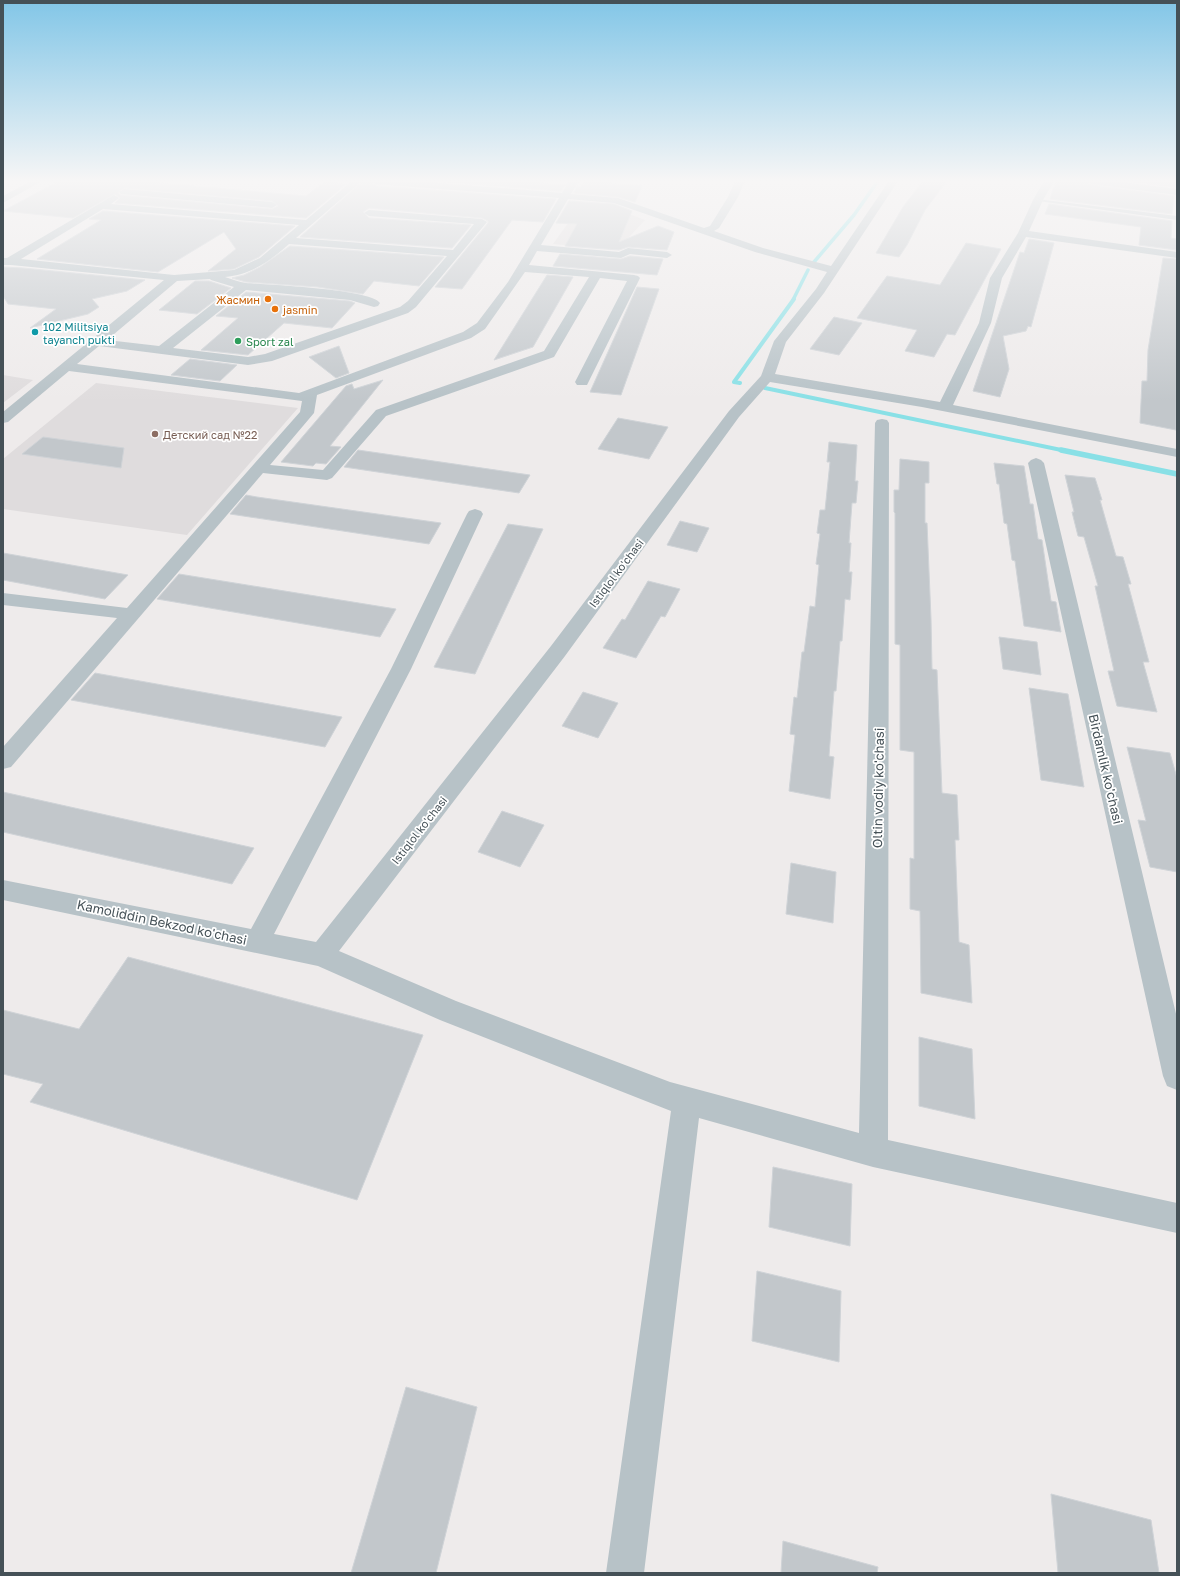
<svg xmlns="http://www.w3.org/2000/svg" width="1180" height="1576" font-family="'Golos Text',sans-serif">
<style>
.education{fill:#dfdcdd}
.lines{fill:none;stroke-linecap:round;stroke-linejoin:round}
.stream-far2{stroke:#89e0e6;stroke-width:3.5}
.stream-far1{stroke:#89e0e6;stroke-width:4}
.stream{stroke:#89e0e6;stroke-width:5.5}
.building{fill:#c2c7cb;stroke:#cfd3d7;fill-rule:evenodd}
.service{fill:#b7c2c7;fill-rule:evenodd}
.minor{fill:#b7c2c7;fill-rule:evenodd}
.food-dot{fill:#e8710a;stroke:#fff;stroke-width:1.5}
.culture-dot{fill:#0f9aa8;stroke:#fff;stroke-width:1.5}
.leisure-dot{fill:#2e9e5b;stroke:#fff;stroke-width:1.5}
.education-dot{fill:#8d6e63;stroke:#fff;stroke-width:1.5}
.labels{text-anchor:middle;dominant-baseline:central;stroke-width:3.5;stroke-linejoin:round;paint-order:stroke}
.far-food-label{font-size:11px;fill:#c56008;stroke:#fff;text-anchor:end}
.far-culture-label{font-size:11px;fill:#0d838f;stroke:#fff;text-anchor:start}
.far-leisure-label{font-size:11px;fill:#27864d;stroke:#fff;text-anchor:start}
.far-education-label{font-size:11px;fill:#785e54;stroke:#fff;text-anchor:start}
.far-street-label{font-size:11px;fill:#455157;stroke:#fff}
.street-label{font-size:13px;fill:#455157;stroke:#fff}
</style>
<rect width="100%" height="100%" fill="#eeebeb"/>
<path class="education" d="M 616,209 L 645,220 L 617,250 L 553,244 L 576,212 Z
M 3,375 L 33,380 L 3,403 Z
M 96,383 L 298,408 L 187,535 L 3,509 L 3,459 Z"/>
<g class="lines">
<path class="stream-far2" d="M 814,262 L 854,215 L 878,181
M 793,300 L 808,270"/>
<path class="stream-far1" d="M 740,383 L 734,382 L 794,299
M 765,388 L 1066,451"/>
<path class="stream" d="M 1061,450 L 1177,474"/>
</g>
<path class="building" d="M 59,181 L 137,181 L 306,196 L 324,182 L 346,184 L 306,218 L 115,203 L 120,198 L 115,194 L 73,218 L 3,211 ZM 124,188 L 272,201 L 278,206 L 272,209 L 120,195 L 118,192 Z
M 363,181 L 370,181 L 375,186 L 556,199 L 543,222 L 512,220 L 462,289 L 435,287 L 488,223 L 488,221 L 482,218 L 369,208 L 363,212 L 369,218 L 471,225 L 452,248 L 300,237 Z
M 436,181 L 515,181 L 565,185 L 561,191 Z
M 585,181 L 642,186 L 635,202 L 618,197 L 574,193 L 577,186 L 581,187 Z
M 923,181 L 947,181 L 925,210 L 907,245 L 899,257 L 876,253 L 903,207 Z
M 1056,181 L 1086,181 L 1091,185 L 1174,196 L 1172,214 L 1050,199 Z
M 1129,181 L 1175,181 L 1174,187 Z
M 569,201 L 614,204 L 632,211 L 619,242 L 658,226 L 674,232 L 667,250 L 628,247 L 619,250 L 565,246 L 577,224 L 556,223 Z
M 1049,204 L 1172,221 L 1171,238 L 1177,239 L 1177,250 L 1139,245 L 1141,227 L 1045,214 Z
M 103,211 L 295,226 L 259,257 L 234,269 L 208,271 L 236,249 L 224,232 L 158,272 L 37,259 L 101,220 L 89,219 Z
M 1029,239 L 1054,243 L 1031,327 L 1028,326 L 1026,331 L 1003,336 L 1009,369 L 1000,397 L 973,391 L 1020,252 L 1024,253 Z
M 966,243 L 1001,249 L 955,335 L 947,334 L 934,357 L 905,351 L 917,330 L 857,318 L 887,276 L 940,285 Z
M 290,246 L 444,257 L 419,286 L 374,281 L 363,294 L 318,287 L 246,282 L 232,278 L 244,275 L 260,267 Z
M 560,254 L 621,259 L 630,256 L 663,259 L 657,275 L 553,266 Z
M 1163,258 L 1177,259 L 1176,430 L 1140,423 L 1142,381 L 1147,381 L 1148,350 Z
M 3,267 L 23,268 L 145,280 L 127,291 L 92,299 L 99,307 L 88,314 L 30,328 L 56,309 L 8,304 L 3,296 Z
M 547,275 L 573,277 L 533,347 L 494,360 Z
M 195,281 L 209,281 L 231,288 L 197,314 L 159,310 Z
M 637,287 L 659,289 L 621,395 L 590,392 Z
M 246,292 L 350,301 L 355,303 L 332,328 L 284,323 L 248,355 L 201,350 L 238,318 L 216,316 Z
M 834,317 L 862,323 L 839,355 L 810,349 Z
M 339,346 L 349,373 L 336,378 L 309,357 Z
M 190,359 L 237,365 L 220,381 L 171,375 Z
M 383,380 L 330,446 L 341,447 L 326,464 L 316,463 L 313,466 L 281,462 L 346,386 L 352,384 L 354,389 Z
M 618,418 L 668,427 L 649,459 L 598,449 Z
M 43,437 L 124,448 L 121,468 L 22,454 Z
M 829,442 L 857,445 L 855,481 L 858,481 L 856,503 L 852,503 L 849,543 L 851,543 L 849,572 L 852,572 L 850,600 L 845,599 L 842,641 L 840,641 L 836,691 L 834,691 L 829,756 L 834,757 L 830,799 L 789,791 L 795,735 L 790,734 L 794,697 L 797,698 L 802,652 L 804,652 L 810,606 L 815,607 L 819,565 L 816,564 L 820,534 L 817,533 L 820,510 L 825,510 L 830,462 L 827,462 Z
M 358,450 L 530,475 L 519,493 L 344,467 Z
M 900,459 L 929,462 L 929,483 L 925,483 L 925,523 L 927,523 L 931,619 L 932,669 L 937,670 L 942,793 L 957,795 L 959,840 L 955,840 L 959,942 L 969,945 L 972,1003 L 921,993 L 920,911 L 910,909 L 910,858 L 914,859 L 914,752 L 900,750 L 900,645 L 895,644 L 895,513 L 894,512 L 894,490 L 899,490 Z
M 994,463 L 1024,466 L 1030,504 L 1033,504 L 1038,539 L 1042,540 L 1051,601 L 1056,602 L 1061,632 L 1024,626 L 1015,561 L 1012,560 L 1007,524 L 1004,523 L 999,484 L 997,484 Z
M 1065,475 L 1095,478 L 1102,500 L 1100,500 L 1116,556 L 1123,557 L 1131,584 L 1128,584 L 1149,662 L 1143,662 L 1157,712 L 1117,706 L 1108,671 L 1114,671 L 1095,586 L 1098,586 L 1084,537 L 1078,536 L 1072,512 L 1074,512 Z
M 246,495 L 257,497 L 441,523 L 429,544 L 230,514 Z
M 680,521 L 709,528 L 697,552 L 667,545 Z
M 508,524 L 543,529 L 475,674 L 434,667 Z
M 3,553 L 128,575 L 105,599 L 3,580 Z
M 179,574 L 396,609 L 380,637 L 157,599 Z
M 648,581 L 680,589 L 665,617 L 661,616 L 636,658 L 603,648 L 622,619 L 625,620 Z
M 999,637 L 1037,642 L 1041,675 L 1003,669 Z
M 95,673 L 342,717 L 325,747 L 71,700 Z
M 1029,688 L 1068,694 L 1084,787 L 1041,780 Z
M 583,692 L 618,703 L 598,738 L 562,726 Z
M 1127,747 L 1170,753 L 1177,778 L 1177,872 L 1150,867 L 1138,820 L 1146,821 Z
M 3,792 L 254,848 L 232,884 L 3,832 Z
M 502,811 L 544,825 L 520,867 L 478,852 Z
M 791,863 L 836,872 L 833,923 L 786,914 Z
M 128,957 L 423,1035 L 357,1200 L 30,1102 L 43,1084 L 3,1074 L 3,1010 L 79,1029 Z
M 919,1037 L 972,1049 L 975,1119 L 919,1106 Z
M 773,1167 L 852,1184 L 850,1246 L 769,1227 Z
M 757,1271 L 841,1291 L 839,1362 L 752,1341 Z
M 406,1387 L 477,1407 L 436,1573 L 351,1573 Z
M 1051,1494 L 1151,1520 L 1159,1573 L 1058,1573 Z
M 783,1541 L 878,1567 L 877,1573 L 781,1573 Z"/>
<g class="lines">
<path class="service" d="M 1036,199 L 1177,216 L 1177,220 L 1038,201 Z"/>
<path class="minor" d="M 31,181 L 42,181 L 3,203 L 3,196 Z
M 352,181 L 362,181 L 296,238 L 453,250 L 474,224 L 369,216 L 364,213 L 369,210 L 482,219 L 487,222 L 416,307 L 408,313 L 272,361 L 248,365 L 99,346 L 77,364 L 299,393 L 463,332 L 477,323 L 508,282 L 559,198 L 375,184 L 371,181 L 414,181 L 562,193 L 569,181 L 579,181 L 571,194 L 618,198 L 704,228 L 710,226 L 728,197 L 735,181 L 745,181 L 738,197 L 719,228 L 714,231 L 763,248 L 831,266 L 889,181 L 898,181 L 824,293 L 786,342 L 775,374 L 940,402 L 979,323 L 990,278 L 1018,233 L 1033,200 L 1044,181 L 1054,181 L 1043,200 L 1029,231 L 1177,252 L 1177,258 L 1026,237 L 1002,278 L 991,323 L 953,405 L 1177,449 L 1177,457 L 922,407 L 770,382 L 739,417 L 565,656 L 339,951 L 456,1001 L 670,1082 L 859,1133 L 875,423 L 877,420 L 882,419 L 887,420 L 889,423 L 888,1140 L 1177,1203 L 1177,1233 L 873,1167 L 699,1118 L 644,1573 L 606,1573 L 671,1111 L 440,1020 L 318,966 L 3,900 L 3,880 L 251,929 L 391,669 L 467,514 L 469,511 L 475,509 L 481,511 L 483,514 L 411,669 L 274,934 L 316,942 L 551,646 L 729,411 L 761,376 L 774,341 L 816,289 L 827,272 L 755,252 L 614,203 L 568,199 L 541,245 L 619,252 L 628,248 L 667,252 L 672,255 L 667,258 L 630,254 L 621,258 L 537,251 L 529,265 L 634,275 L 638,276 L 640,278 L 587,385 L 577,385 L 575,382 L 627,281 L 600,278 L 554,357 L 386,416 L 332,478 L 327,480 L 263,473 L 11,767 L 3,769 L 3,747 L 117,618 L 3,605 L 3,593 L 127,608 L 300,412 L 302,401 L 69,371 L 8,422 L 3,423 L 3,412 L 164,280 L 11,265 L 3,265 L 3,258 L 7,258 L 114,195 L 119,198 L 111,204 L 306,220 ZM 103,209 L 299,225 L 260,258 L 234,270 L 174,275 L 21,259 ZM 289,244 L 447,256 L 408,301 L 400,307 L 265,354 L 248,357 L 173,348 L 246,290 L 350,300 L 374,307 L 378,306 L 380,303 C 370,289 268,285 246,283 C 239,282 232,279 225,277 C 251,275 270,261 289,244 ZM 525,272 L 589,277 L 544,351 L 376,410 L 323,470 L 270,465 L 314,413 L 317,395 L 471,338 L 485,329 ZM 210,279 L 211,280 L 234,287 L 159,346 L 107,340 L 177,281 Z
M 1087,181 L 1115,181 L 1177,189 L 1177,195 L 1091,184 Z
M 124,189 L 272,202 L 277,205 L 272,208 L 121,194 L 119,192 Z
M 1036,458 L 1041,460 L 1044,463 L 1177,1018 L 1177,1090 L 1167,1086 L 1163,1076 L 1028,463 L 1031,460 Z"/>
</g>
<linearGradient id="sky" x2="0" y2="1"><stop stop-color="#82c6e7"/><stop offset="0.45" stop-color="#f7f6f6"/><stop offset="1" stop-color="#f7f6f6" stop-opacity="0"/></linearGradient>
<rect width="1180" height="402" fill="url(#sky)"/>
<g class="food-dot">
<circle cx="268" cy="299" r="4"/>
<circle cx="275" cy="309" r="4"/>
</g>
<circle class="culture-dot" cx="35" cy="332" r="4"/>
<circle class="leisure-dot" cx="238" cy="341" r="4"/>
<circle class="education-dot" cx="155" cy="434" r="4"/>
<g class="labels">
<g class="far-food-label">
<text x="260" y="299">Жасмин</text>
<text x="283" y="309" text-anchor="start">jasmin</text>
</g>
<g class="far-culture-label">
<text x="43" y="326">102 Militsiya<tspan x="43" dy="13">tayanch pukti</tspan></text>
</g>
<g class="far-leisure-label">
<text x="246" y="341">Sport zal</text>
</g>
<g class="far-education-label">
<text x="163" y="434">Детский сад №22</text>
</g>
<g class="far-street-label">
<text transform="translate(616 573) rotate(-53)">Istiqlol ko'chasi</text>
<text transform="translate(419 830) rotate(-52)">Istiqlol ko'chasi</text>
</g>
<g class="street-label">
<text transform="translate(1106 769) rotate(77)">Birdamlik ko'chasi</text>
<text transform="translate(878 788) rotate(-89)">Oltin vodiy ko'chasi</text>
<text transform="translate(162 922) rotate(12)">Kamoliddin Bekzod ko'chasi</text>
</g>
</g>
<rect width="1180" height="1576" fill="none" stroke="#455157" stroke-width="8"/>
</svg>
